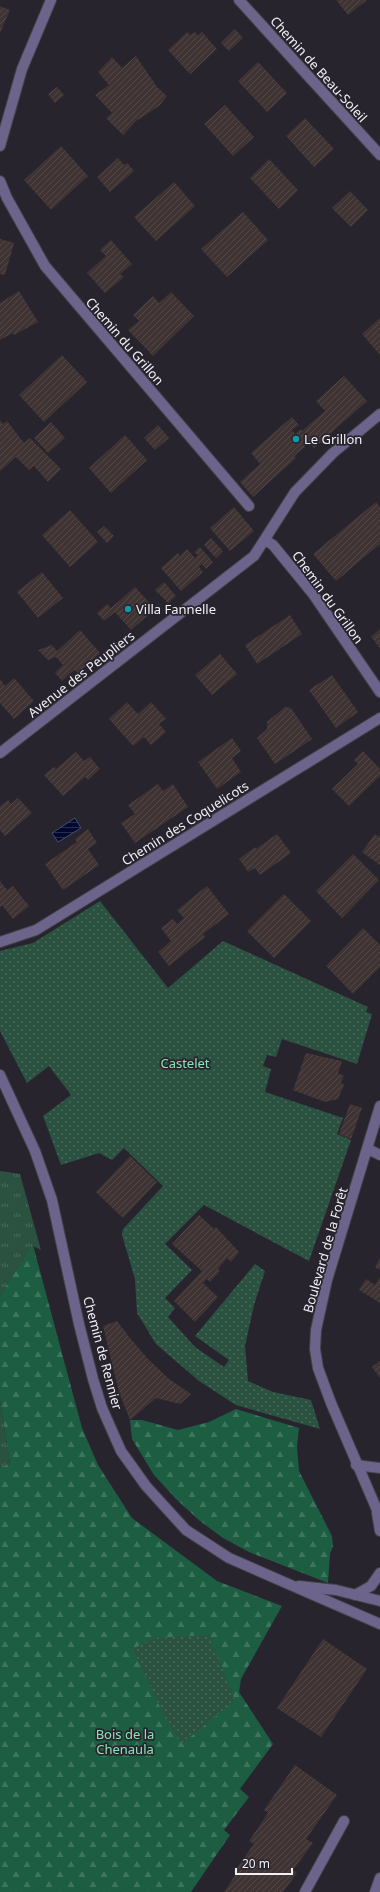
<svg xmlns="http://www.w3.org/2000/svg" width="380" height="1892" font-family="'Noto Sans',sans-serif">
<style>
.grass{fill:url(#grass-tufts)}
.forest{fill:url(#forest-firs)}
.garden{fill:url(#garden-dots)}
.water{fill:url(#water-rules);stroke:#494e6b}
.building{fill:url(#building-hatch)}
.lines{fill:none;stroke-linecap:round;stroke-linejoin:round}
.service-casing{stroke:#434149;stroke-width:12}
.minor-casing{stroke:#434149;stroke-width:12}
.tertiary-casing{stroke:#434149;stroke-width:12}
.service{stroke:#6d648c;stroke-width:10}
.minor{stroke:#6d648c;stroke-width:10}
.tertiary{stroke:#6d648c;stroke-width:10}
.culture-dot{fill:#0f9aa8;stroke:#27242d;stroke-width:1.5}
.labels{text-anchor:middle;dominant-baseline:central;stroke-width:3.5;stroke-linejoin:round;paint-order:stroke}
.street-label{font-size:13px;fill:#f1f0f6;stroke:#27242d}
.poi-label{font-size:13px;fill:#f1f0f6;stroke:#27242d;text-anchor:start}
.park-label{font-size:13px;fill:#89e5b9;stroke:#27242d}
</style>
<defs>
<pattern id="grass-tufts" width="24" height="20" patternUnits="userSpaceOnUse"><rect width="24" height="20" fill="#2b5240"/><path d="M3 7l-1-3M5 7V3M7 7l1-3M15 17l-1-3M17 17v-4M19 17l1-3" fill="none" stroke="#4a6b5c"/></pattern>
<pattern id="forest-firs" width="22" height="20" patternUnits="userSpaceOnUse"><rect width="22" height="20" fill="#1d5d42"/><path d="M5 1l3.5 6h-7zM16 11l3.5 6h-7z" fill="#3e755e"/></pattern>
<pattern id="garden-dots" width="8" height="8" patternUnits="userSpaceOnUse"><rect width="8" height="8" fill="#2b5240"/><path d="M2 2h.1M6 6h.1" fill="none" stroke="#4a6b5c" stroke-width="1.8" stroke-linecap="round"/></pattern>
<pattern id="water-rules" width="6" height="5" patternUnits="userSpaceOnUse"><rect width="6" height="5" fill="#010930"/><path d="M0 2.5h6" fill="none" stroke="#262d4f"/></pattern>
<pattern id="building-hatch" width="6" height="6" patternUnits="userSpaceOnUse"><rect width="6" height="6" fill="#3f3433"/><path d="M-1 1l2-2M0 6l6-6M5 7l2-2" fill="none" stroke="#524847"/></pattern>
</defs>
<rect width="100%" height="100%" fill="#27242d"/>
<path class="grass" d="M 0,1171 L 20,1174 L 41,1250 L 33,1246 L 0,1295 Z
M 0,1400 L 10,1464 L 0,1467 Z"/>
<path class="forest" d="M 33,1245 L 82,1428 L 98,1465 L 132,1518 L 217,1581 L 282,1606 L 241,1679 L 239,1692 L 273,1744 L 240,1789 L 249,1797 L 224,1830 L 230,1835 L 191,1892 L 0,1892 L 0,1467 L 10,1464 L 0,1400 L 0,1295 Z
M 236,1409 L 299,1428 L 297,1447 L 299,1471 L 332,1536 L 333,1546 L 330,1554 L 328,1583 L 249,1552 L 223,1538 L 200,1521 L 176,1499 L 154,1475 L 132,1439 L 130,1420 L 142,1420 L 178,1430 L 209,1422 Z"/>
<path class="garden" d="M 100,901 L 168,988 L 223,941 L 368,1007 L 366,1012 L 372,1014 L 357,1064 L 282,1039 L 276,1057 L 267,1055 L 263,1066 L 271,1069 L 265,1092 L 343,1118 L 337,1134 L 351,1140 L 309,1261 L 204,1205 L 165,1244 L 192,1270 L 165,1298 L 175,1308 L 168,1317 L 195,1347 L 224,1367 L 229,1360 L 195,1336 L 255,1264 L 265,1271 L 254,1305 L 245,1346 L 248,1381 L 273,1392 L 311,1400 L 320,1429 L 236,1405 L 199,1381 L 156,1344 L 137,1313 L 135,1279 L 122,1235 L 123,1229 L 163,1186 L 124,1148 L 112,1160 L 99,1153 L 61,1165 L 43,1116 L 71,1095 L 49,1066 L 27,1083 L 0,1031 L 0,951 L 33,943 Z
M 209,1635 L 235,1700 L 182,1744 L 164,1716 L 133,1649 L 154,1638 Z"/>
<path class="water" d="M 75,818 L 81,828 L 58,842 L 52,833 Z"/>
<path class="building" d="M 336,0 L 367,0 L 348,15 Z
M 0,6 L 10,10 L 0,33 Z
M 235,29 L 243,38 L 229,51 L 221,43 Z
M 187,32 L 190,35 L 195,32 L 198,36 L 202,32 L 217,49 L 190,74 L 168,50 Z
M 136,56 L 157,87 L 167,96 L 159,106 L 136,121 L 123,135 L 106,118 L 112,113 L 95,95 L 109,85 L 98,72 L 112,57 L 122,68 Z
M 258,62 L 287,93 L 267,112 L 238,81 Z
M 57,87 L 64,95 L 55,103 L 48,94 Z
M 225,105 L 254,137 L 233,156 L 204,124 Z
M 305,118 L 334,149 L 314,167 L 286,136 Z
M 61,146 L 88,176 L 51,210 L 24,180 Z
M 118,158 L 124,165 L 127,163 L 134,171 L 110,192 L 97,177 Z
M 269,159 L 298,190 L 279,209 L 250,178 Z
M 174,182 L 195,206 L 156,241 L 134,217 Z
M 350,191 L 368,210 L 351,227 L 332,208 Z
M 243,212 L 268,240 L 227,277 L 201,249 Z
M 0,239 L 14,243 L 5,275 L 0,274 Z
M 111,240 L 132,264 L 120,274 L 124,277 L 105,293 L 87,273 L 106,256 L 100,250 Z
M 19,291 L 38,322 L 14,335 L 13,333 L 0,340 L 0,303 Z
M 171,292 L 194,316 L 153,356 L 128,330 L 139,321 L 133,315 L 153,296 L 159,303 Z
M 380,318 L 380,355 L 362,334 Z
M 62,355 L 87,382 L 44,422 L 19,395 Z
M 344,376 L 367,401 L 314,448 L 309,443 L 294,456 L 296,458 L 253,497 L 240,482 L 260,464 L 251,453 L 292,417 L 299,425 L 292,430 L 295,434 L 301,429 L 302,431 L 325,411 L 316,401 Z
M 0,420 L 3,424 L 7,421 L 24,443 L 30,438 L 61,469 L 48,482 L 34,466 L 29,470 L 16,457 L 0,471 Z
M 51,422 L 65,438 L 48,453 L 34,438 Z
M 158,425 L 169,438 L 155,450 L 144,438 Z
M 125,435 L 147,460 L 111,493 L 89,468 Z
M 376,502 L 380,507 L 380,544 L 336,581 L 313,554 Z
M 234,507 L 254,531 L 230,551 L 210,528 Z
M 70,510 L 98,542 L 70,567 L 42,535 Z
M 104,526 L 114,536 L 107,543 L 97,532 Z
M 211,538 L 223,551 L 216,558 L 204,545 Z
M 200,547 L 213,562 L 206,569 L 202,564 L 199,567 L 203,572 L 181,591 L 161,568 L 178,553 L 180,556 L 187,549 L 195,558 L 198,555 L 194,552 Z
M 42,572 L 63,598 L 38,618 L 17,592 Z
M 164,582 L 176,596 L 168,603 L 155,590 Z
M 135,587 L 155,609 L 131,630 L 115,612 L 104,621 L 97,613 L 107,604 L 111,608 Z
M 290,615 L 302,634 L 257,664 L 245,645 Z
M 380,629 L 380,648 L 371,637 Z
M 80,630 L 100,653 L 78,673 L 74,670 L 62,681 L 55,673 L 63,665 L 56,657 L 48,660 L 38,650 L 52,645 L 57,651 Z
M 220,654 L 237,674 L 212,695 L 195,675 Z
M 332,675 L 358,712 L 336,728 L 309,690 Z
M 14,678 L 34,701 L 14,719 L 0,703 L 0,679 L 5,686 Z
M 127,702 L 138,714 L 151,702 L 166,719 L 159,724 L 166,732 L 151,745 L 144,737 L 133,746 L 109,719 Z
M 285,707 L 291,708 L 312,739 L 275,764 L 257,738 L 267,729 L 267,722 Z
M 232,738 L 241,751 L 232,758 L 241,772 L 217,789 L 198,762 Z
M 363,751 L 380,769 L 380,776 L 349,806 L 332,789 L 358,764 L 354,760 Z
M 76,752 L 84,761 L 90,757 L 100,769 L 88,780 L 85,777 L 63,796 L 44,775 L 54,767 L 56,769 Z
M 158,784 L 163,791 L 173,784 L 188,807 L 135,843 L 121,823 L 135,814 L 128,805 Z
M 18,798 L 32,813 L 5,836 L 0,830 L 0,806 L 8,800 L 11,804 Z
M 88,829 L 97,843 L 88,849 L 99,865 L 63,890 L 45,864 L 77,842 L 75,839 Z
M 277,834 L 291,853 L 260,875 L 255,868 L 248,872 L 239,859 L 255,847 L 256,849 Z
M 375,834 L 378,837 L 380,835 L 380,865 L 362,852 Z
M 353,854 L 379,880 L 342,918 L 316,891 Z
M 0,881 L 7,890 L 13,886 L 29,906 L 13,919 L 2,905 L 0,907 Z
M 207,886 L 229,914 L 203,934 L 205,937 L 169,966 L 158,952 L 171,941 L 161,928 L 173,919 L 177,924 L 184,918 L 177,910 Z
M 284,894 L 311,921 L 274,958 L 247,931 Z
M 363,928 L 380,945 L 380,967 L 353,994 L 326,966 Z
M 306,1053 L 342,1061 L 338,1073 L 344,1076 L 341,1082 L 344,1085 L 338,1099 L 325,1102 L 293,1090 Z
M 350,1104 L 362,1108 L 351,1139 L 339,1134 Z
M 130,1156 L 157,1182 L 123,1218 L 96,1192 Z
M 199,1215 L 214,1229 L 216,1227 L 239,1252 L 231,1262 L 227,1258 L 218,1269 L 220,1271 L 210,1282 L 207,1279 L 203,1283 L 218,1297 L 195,1322 L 174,1301 L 202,1271 L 172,1244 Z
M 380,1258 L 380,1270 L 375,1267 Z
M 380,1277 L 380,1303 L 359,1290 L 366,1279 L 375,1285 Z
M 117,1321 L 130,1338 L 148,1359 L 169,1379 L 191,1394 L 180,1404 L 156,1398 L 130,1420 L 119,1392 L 103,1326 Z
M 380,1361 L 380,1378 L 372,1367 Z
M 323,1639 L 367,1669 L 321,1737 L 277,1708 Z
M 295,1765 L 337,1795 L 306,1839 L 313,1843 L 293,1870 L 297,1873 L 283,1892 L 224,1892 L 236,1874 L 234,1872 L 254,1844 L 249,1841 L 268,1813 L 264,1810 Z"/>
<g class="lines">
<g class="service-casing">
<path id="service" d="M 368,1149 L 380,1155
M 356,1465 L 380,1468
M 305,1892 L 344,1821"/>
</g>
<g class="minor-casing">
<path id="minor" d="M 239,0 L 380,155
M 0,146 L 22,69 L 51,0
M 0,181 L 7,198 L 45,266 L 249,506
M 265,540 L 273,545 L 313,594 L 380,692
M 0,753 L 254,556 L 295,492 L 333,453 L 380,414
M 0,942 L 36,930 L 380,718"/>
</g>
<g class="tertiary-casing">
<path id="tertiary" d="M 0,1075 L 35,1151 L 52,1200 L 79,1324 L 93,1379 L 102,1408 L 121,1451 L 146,1486 L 186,1530 L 229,1558 L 380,1624
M 380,1106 L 327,1280 L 316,1330 L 315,1349 L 318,1368 L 331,1403 L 380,1517
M 377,1513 L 380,1531
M 299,1586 L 336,1590 L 380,1601
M 355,1595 L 371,1586 L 380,1573
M 375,1892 L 380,1878"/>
</g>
<use href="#service" class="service"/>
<use href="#minor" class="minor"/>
<use href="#tertiary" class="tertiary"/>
</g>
<g class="culture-dot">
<circle cx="296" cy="439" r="4"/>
<circle cx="128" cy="609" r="4"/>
</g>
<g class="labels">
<g class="street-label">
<text transform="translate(319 69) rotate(48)">Chemin de Beau-Soleil</text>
<text transform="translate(125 341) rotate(49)">Chemin du Grillon</text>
<text transform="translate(328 597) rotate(54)">Chemin du Grillon</text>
<text transform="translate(81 674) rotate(-38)">Avenue des Peupliers</text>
<text transform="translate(185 823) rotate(-32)">Chemin des Coquelicots</text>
<text transform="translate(325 1250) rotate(-74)">Boulevard de la Forêt</text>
<text transform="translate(103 1353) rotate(75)">Chemin de Rennier</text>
</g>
<g class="poi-label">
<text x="304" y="439">Le Grillon</text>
<text x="136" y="609">Villa Fannelle</text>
</g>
<g class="park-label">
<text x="185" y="1063">Castelet</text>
<text x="125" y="1734">Bois de la<tspan x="125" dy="15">Chenaula</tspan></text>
</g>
</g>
<path d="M236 1868v6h56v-6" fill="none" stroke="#f1f0f6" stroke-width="2"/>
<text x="242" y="1868" font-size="12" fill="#f1f0f6" stroke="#27242d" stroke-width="3" paint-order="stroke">20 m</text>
</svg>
